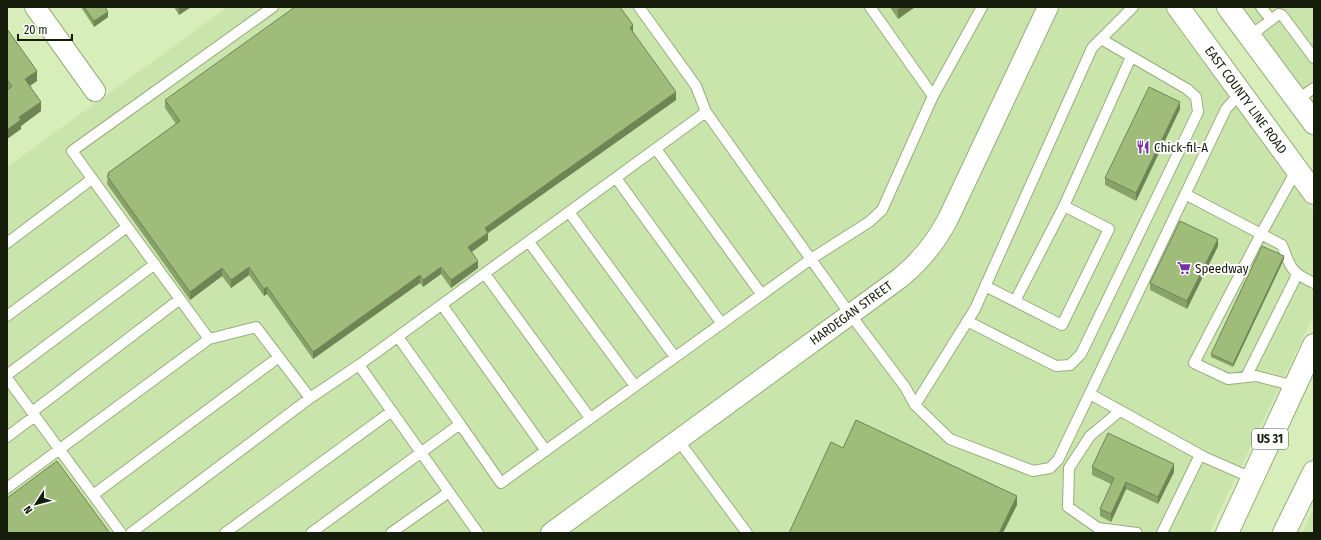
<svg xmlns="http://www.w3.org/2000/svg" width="1321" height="540" font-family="'Fira Sans Condensed',sans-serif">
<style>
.built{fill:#cae5ab}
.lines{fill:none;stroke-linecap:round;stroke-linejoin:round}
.service-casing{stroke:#98ae7d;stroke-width:12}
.minor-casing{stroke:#98ae7d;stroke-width:22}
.primary-casing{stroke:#98ae7d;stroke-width:24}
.service{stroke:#fff;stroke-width:10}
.minor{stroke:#fff;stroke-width:20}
.primary{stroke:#fff;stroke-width:22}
.wall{fill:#89a269}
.shaded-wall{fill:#6f8455}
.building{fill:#9fbc7a;stroke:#6f8455}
.labels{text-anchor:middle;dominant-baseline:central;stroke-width:4;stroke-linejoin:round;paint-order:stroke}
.shield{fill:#fff;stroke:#5b6154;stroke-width:1}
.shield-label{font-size:12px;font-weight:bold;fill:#151d0a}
.street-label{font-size:13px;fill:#151d0a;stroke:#fff}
.poi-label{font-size:13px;fill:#151d0a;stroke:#fff;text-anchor:start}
</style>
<rect width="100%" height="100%" fill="#d7eebb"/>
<path class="built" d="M 228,7 L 1165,7 L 1314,213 L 1314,315 L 1209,533 L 7,533 L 7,167 Z
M 1242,7 L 1314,7 L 1314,104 Z
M 1314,507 L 1314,533 L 1302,533 Z"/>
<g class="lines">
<g class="service-casing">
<path id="service" d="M 273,7 L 72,151 L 209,339 L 256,327 L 310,398 L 359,365 L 478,533
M 639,7 L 696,86 L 706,112 L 850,314 L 905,387 L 915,405 L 975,309 L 1092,48 L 1133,7
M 870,7 L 933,96 L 982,7
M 1261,7 L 1271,20
M 1250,36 L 1279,14 L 1282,15 L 1314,58
M 1297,100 L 1314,88
M 656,149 L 762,295
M 616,178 L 722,324
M 1185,194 L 1261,234 L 1297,169
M 569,212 L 675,357
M 529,242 L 635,386
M 7,243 L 92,179
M 485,274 L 590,418
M 985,286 L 1062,325 L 1109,229 L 1064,206 L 1131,57
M 1015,301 L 1064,206
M 442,305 L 546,451
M 7,316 L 127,227
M 967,321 L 1056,366 L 1070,365 L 1081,354 L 1198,112 L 1196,97 L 1187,89 L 1101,39
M 398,337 L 460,424
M 359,365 L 706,112
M 7,375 L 155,264
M 1246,377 L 1297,275
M 7,378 L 121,533
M 1295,386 L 1256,376 L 1228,379 L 1194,363 L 1261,234 L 1282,245 C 1291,268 1290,272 1314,283
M 1090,394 L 1204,457 L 1252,478
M 915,405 L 950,439 L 1033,471 L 1050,468 L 1058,460 L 1226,109 L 1241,92
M 1120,411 L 1090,436 L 1069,468 L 1068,507 L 1098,528 L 1137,533
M 32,412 L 180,299
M 7,437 L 35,416
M 678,440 L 747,533
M 7,488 L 209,339
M 93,495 L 279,357
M 131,533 L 310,398
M 225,533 L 392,411
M 311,533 L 460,424 L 501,483 L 811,259 L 869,222 L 882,210 L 933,96
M 391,533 L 449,492
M 1162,533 L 1200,455"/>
</g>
<g class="minor-casing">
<path id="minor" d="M 35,7 L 95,91
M 551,533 L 900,278 C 921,261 936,242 948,219 L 1048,7"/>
</g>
<g class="primary-casing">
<path id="primary" d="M 1178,7 L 1314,193
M 1228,7 L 1314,123
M 1227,533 L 1314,345
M 1284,533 L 1314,472"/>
</g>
<use href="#service" class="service"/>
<use href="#minor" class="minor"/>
<use href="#primary" class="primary"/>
</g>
<path class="wall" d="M 81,7 L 105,7 L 108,17 L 94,27 Z
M 174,7 L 191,7 L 179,15 Z
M 890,7 L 915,7 L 898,19 Z
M 7,29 L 37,81 L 30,86 L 41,111 L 21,126 L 21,129 L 7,139 Z
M 633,32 L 676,100 L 488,233 L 488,240 L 472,252 L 478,268 L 451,288 L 441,274 L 423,287 L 420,283 L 313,359 L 267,294 L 264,296 L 249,275 L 231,288 L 222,276 L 190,300 L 107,184 L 108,173 L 176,124 L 165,108 L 165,100 Z
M 1180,109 L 1136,201 L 1105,185 L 1105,178 Z
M 1218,246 L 1187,309 L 1150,290 L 1150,283 Z
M 1284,259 L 1233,367 L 1211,357 L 1211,354 Z
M 1092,467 L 1174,472 L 1158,504 L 1126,489 L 1111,522 L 1100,516 L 1100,509 L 1111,484 L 1092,475 Z"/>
<path class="shaded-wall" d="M 179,7 L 191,7 L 179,15 Z
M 901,7 L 915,7 L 898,19 L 898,9 Z
M 108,12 L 108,17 L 94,27 L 94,21 Z
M 633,25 L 633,33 L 630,28 Z
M 37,71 L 37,81 L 25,89 L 25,79 Z
M 676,92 L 676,100 L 488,233 L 488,240 L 468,254 L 468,247 L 485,228 Z
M 41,102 L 41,111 L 21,126 L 21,129 L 7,139 L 7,130 L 19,117 Z
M 1180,102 L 1180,109 L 1136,201 L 1136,193 Z
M 1218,239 L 1218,246 L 1187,309 L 1187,301 Z
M 1284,256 L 1284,259 L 1233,367 L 1233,364 Z
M 478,261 L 478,268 L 451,288 L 451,280 Z
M 249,267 L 249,275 L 231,288 L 231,280 Z
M 441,267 L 441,274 L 423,287 L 423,280 Z
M 222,268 L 222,276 L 190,300 L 190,292 Z
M 420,275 L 420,283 L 313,359 L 313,352 Z
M 267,287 L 267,294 L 264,296 L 264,289 Z
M 1174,464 L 1174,472 L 1158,504 L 1158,497 Z
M 1126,482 L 1126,489 L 1111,522 L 1111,514 Z
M 1017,496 L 1017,505 L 1003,533 L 999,533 Z"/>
<path class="building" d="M 84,7 L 105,7 L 108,12 L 94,21 Z
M 295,7 L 620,7 L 633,25 L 630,28 L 676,92 L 485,228 L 488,233 L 468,247 L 478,261 L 451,280 L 441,267 L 423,280 L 420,275 L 313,352 L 267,287 L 264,289 L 249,267 L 231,280 L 222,268 L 190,292 L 107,176 L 109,175 L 108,173 L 180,121 L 165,100 Z
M 7,29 L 37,71 L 25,79 L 41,102 L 19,117 L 21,120 L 7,130 L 7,90 L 12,86 L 7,80 Z
M 1149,87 L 1180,102 L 1136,193 L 1105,178 Z
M 1180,221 L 1218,239 L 1187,301 L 1150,283 Z
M 1262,246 L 1284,256 L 1233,364 L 1211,354 Z
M 856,420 L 1017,496 L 999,533 L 789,533 L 831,442 L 843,448 Z
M 1108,433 L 1174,464 L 1158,497 L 1126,482 L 1111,514 L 1100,509 L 1114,478 L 1092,467 Z
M 57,461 L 110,533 L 7,533 L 7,498 Z"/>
<defs>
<g id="restaurant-bare" transform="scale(1.08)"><path d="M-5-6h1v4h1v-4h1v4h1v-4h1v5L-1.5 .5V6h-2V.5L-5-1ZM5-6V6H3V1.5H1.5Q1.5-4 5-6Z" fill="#7631a5" stroke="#fff" stroke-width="2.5" paint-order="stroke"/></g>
<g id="supermarket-bare" transform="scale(1.08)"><path d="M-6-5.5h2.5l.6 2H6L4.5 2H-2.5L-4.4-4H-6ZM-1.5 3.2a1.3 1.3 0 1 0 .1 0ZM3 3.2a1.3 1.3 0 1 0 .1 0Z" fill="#7631a5" stroke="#fff" stroke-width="2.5" paint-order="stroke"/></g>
</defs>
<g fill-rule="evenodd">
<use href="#restaurant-bare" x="1143" y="147"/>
<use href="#supermarket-bare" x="1184" y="268"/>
</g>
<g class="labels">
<rect class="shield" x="1252" y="429" width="36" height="20" rx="3"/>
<g class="shield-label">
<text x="1270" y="439">US 31</text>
</g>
<g class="street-label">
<text transform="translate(1246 100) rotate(54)">EAST COUNTY LINE ROAD</text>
<text transform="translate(851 313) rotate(-36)">HARDEGAN STREET</text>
</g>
<g class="poi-label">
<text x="1154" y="147">Chick-fil-A</text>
<text x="1195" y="268">Speedway</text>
</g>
</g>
<rect width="1321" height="540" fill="none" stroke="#151d0a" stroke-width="16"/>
<g transform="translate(36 504) rotate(234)" stroke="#ffffff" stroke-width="3" paint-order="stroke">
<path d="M0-3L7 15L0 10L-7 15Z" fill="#151d0a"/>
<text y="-6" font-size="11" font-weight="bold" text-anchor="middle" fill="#151d0a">N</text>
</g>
<path d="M18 34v6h54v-6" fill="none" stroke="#151d0a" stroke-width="2"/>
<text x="24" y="34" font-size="12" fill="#151d0a" stroke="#ffffff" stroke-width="3" paint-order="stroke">20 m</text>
</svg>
